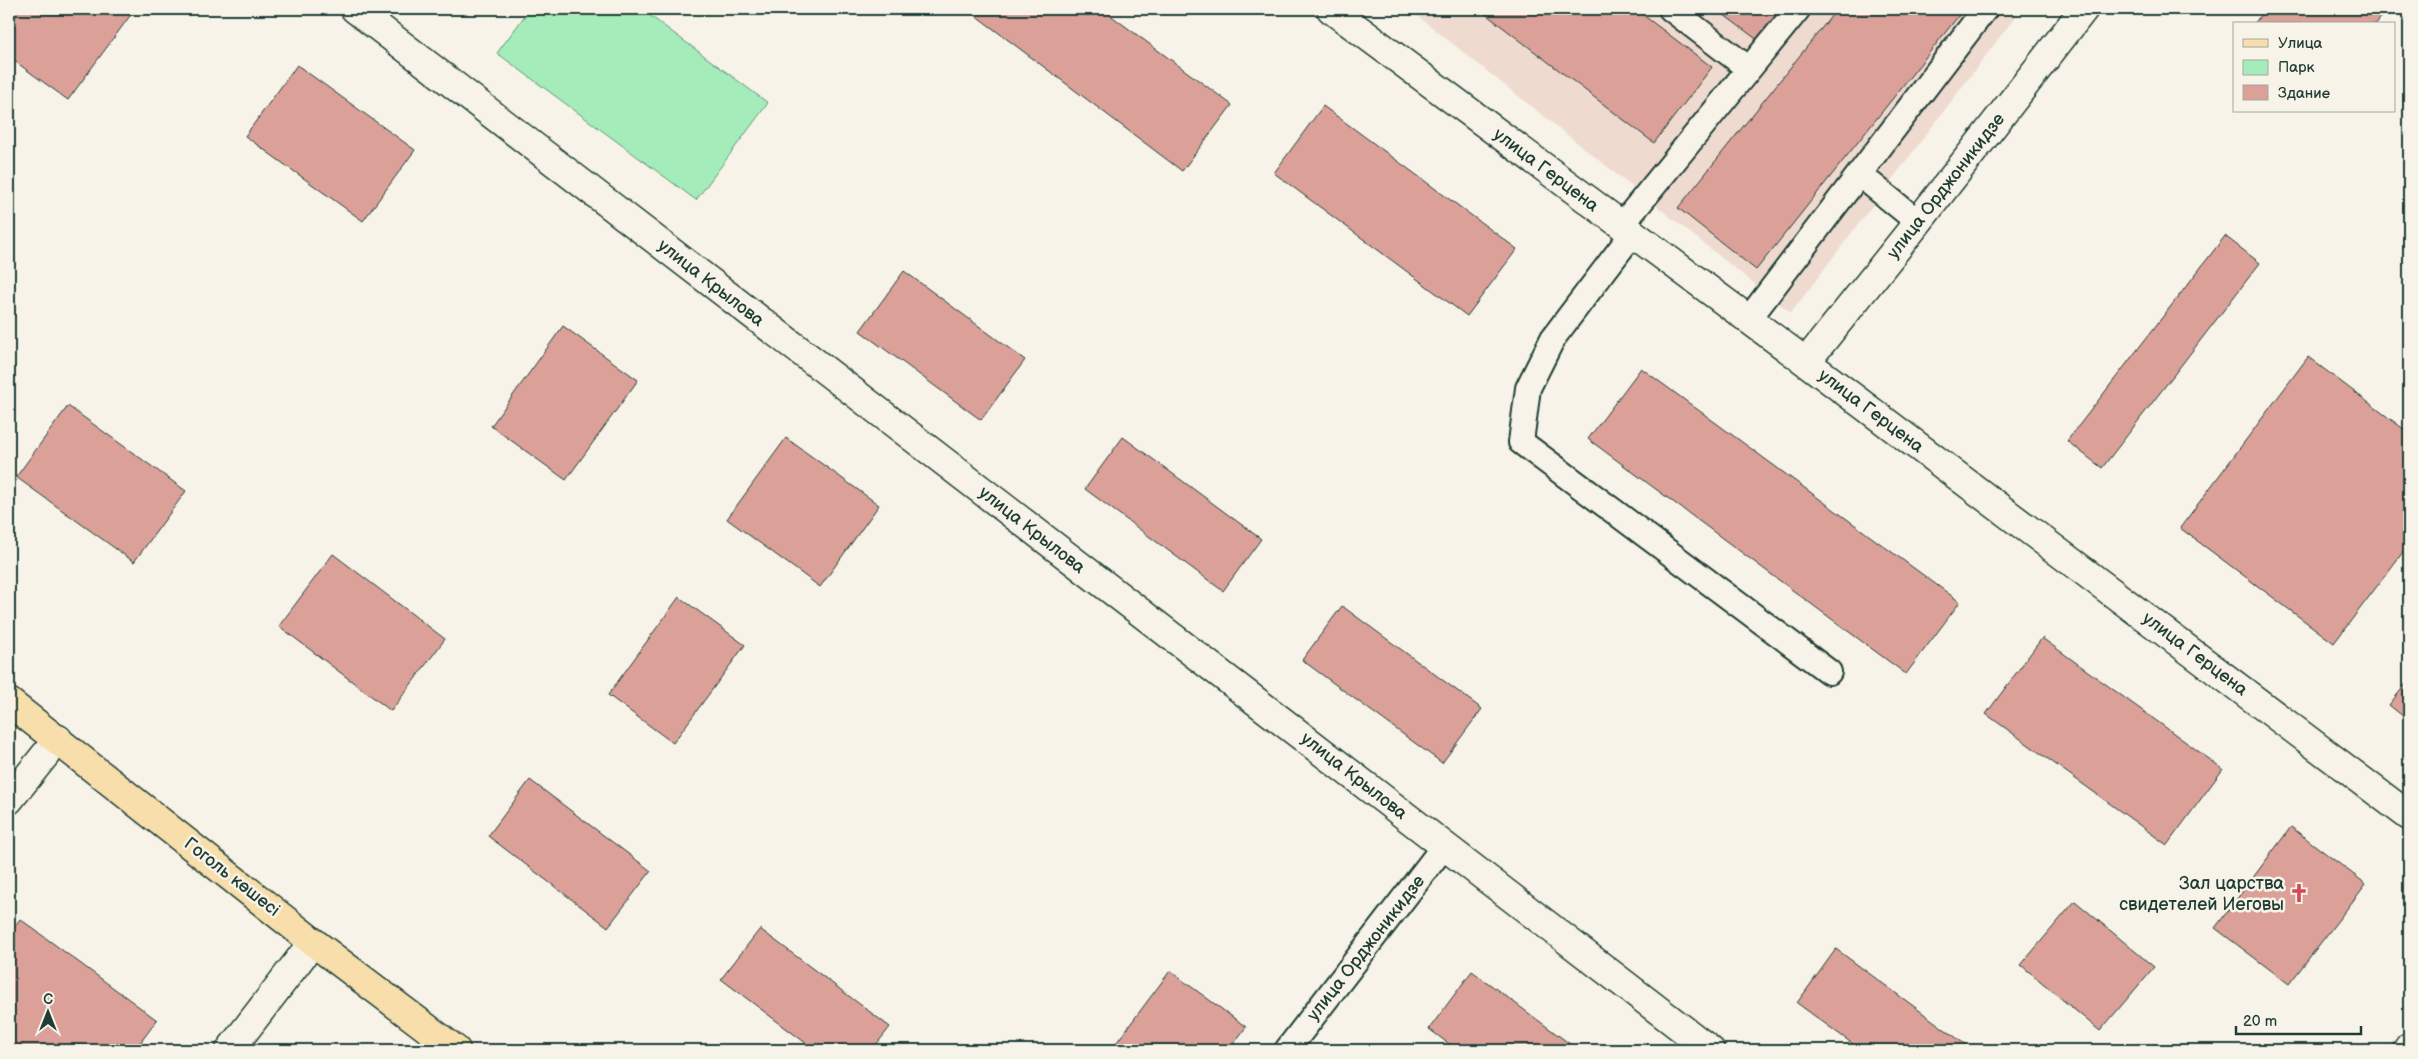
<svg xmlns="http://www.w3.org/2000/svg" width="2418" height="1059" font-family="'Balsamiq Sans',sans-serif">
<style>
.built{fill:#efdad0}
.green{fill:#a4edbb;stroke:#629578}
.building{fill:#dba199;stroke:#1f3d34}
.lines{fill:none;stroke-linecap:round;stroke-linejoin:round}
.lane-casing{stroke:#1f3d34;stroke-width:28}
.street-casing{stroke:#1f3d34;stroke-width:31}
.primary-casing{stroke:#1f3d34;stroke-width:31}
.lane{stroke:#f7f3e8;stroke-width:24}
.street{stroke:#f7f3e8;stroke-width:28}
.primary{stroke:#f8deab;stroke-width:28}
.labels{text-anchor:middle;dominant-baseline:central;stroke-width:5;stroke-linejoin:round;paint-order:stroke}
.street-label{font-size:18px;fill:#1f3d34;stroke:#f7f3e8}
.poi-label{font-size:18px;fill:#1f3d34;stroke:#f7f3e8;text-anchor:end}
</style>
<rect width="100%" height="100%" fill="#f7f3e8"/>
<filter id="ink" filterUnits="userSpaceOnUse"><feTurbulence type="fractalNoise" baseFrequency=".02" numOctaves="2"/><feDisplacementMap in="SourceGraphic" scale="10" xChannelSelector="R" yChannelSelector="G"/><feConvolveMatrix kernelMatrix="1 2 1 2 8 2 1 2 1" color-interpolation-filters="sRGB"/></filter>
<g filter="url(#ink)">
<path class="built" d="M 1409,9 L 2021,9 L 1791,313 Z"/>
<path class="green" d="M 530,9 L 641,9 L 768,103 L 696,200 L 497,53 Z"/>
<path class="building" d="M 9,9 L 135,9 L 68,100 L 9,57 Z
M 967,9 L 1102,9 L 1232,105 L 1182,171 Z
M 1479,9 L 1635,9 L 1712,67 L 1654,143 Z
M 1716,9 L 1784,9 L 1759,41 Z
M 1837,9 L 1964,9 L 1756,270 L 1678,208 Z
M 2265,9 L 2387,9 L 2376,24 L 2254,24 Z
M 297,65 L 415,150 L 363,221 L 245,136 Z
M 1323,106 L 1517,249 L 1467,316 L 1274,173 Z
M 2225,236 L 2260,263 L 2102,468 L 2067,441 Z
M 904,271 L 1025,360 L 981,420 L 860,331 Z
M 563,326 L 638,380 L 566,480 L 491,426 Z
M 2308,357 L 2409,433 L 2409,544 L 2334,643 L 2180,528 Z
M 1641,368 L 1960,602 L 1906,674 L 1588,439 Z
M 68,406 L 186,491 L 134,562 L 16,477 Z
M 1123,437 L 1261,539 L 1223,591 L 1085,489 Z
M 786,438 L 879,505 L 820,587 L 727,519 Z
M 333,554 L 445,639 L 391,711 L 279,626 Z
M 679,597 L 745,645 L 673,743 L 608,695 Z
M 1342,606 L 1482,709 L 1442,763 L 1302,660 Z
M 2042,638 L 2223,769 L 2167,845 L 1986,714 Z
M 2409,680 L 2409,721 L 2389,705 Z
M 530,780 L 651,871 L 608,927 L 488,836 Z
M 2291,827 L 2366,884 L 2289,984 L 2215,928 Z
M 2075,901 L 2154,967 L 2100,1031 L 2021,965 Z
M 20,919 L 157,1020 L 135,1050 L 9,1050 L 9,934 Z
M 760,929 L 890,1027 L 872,1050 L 815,1050 L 721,979 Z
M 1836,949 L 1973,1050 L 1861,1050 L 1797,1003 Z
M 1170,971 L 1246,1027 L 1229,1050 L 1111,1050 Z
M 1472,971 L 1578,1050 L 1457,1050 L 1429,1029 Z"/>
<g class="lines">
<g class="lane-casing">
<path id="lane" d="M 1671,9 L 1749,69
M 1859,174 L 1918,222
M 1621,226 L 1798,9
M 1632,234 L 1553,338 L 1528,388 L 1521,442 L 1829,672
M 1748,320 L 1985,9
M 1287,1050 L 1444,846"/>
</g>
<g class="street-casing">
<path id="street" d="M 355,9 L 1710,1050
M 1331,9 L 1806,362 L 2409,816
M 1806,362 L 1918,222 L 2084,9
M 9,800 L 58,739
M 230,1050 L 313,942
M 2407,1050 L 2409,1047"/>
</g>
<g class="primary-casing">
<path id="primary" d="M 9,702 L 313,942 L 456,1050"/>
</g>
<use href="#lane" class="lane"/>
<use href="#street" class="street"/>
<use href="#primary" class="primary"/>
</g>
</g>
<defs>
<g id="church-bare" transform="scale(1.5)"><path d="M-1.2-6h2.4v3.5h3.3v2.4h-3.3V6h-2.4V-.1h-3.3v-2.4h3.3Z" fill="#d1495b" stroke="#f7f3e8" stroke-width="2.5" paint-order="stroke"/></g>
</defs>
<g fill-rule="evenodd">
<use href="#church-bare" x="2299" y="893"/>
</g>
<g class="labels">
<g class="street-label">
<text transform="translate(1546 170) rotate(37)">улица Герцена</text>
<text transform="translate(1946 186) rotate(-52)">улица Орджоникидзе</text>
<text transform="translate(711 283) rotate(38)">улица Крылова</text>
<text transform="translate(1871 411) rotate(37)">улица Герцена</text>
<text transform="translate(1032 530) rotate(38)">улица Крылова</text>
<text transform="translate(2195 654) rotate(37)">улица Герцена</text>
<text transform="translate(1354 776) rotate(38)">улица Крылова</text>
<text transform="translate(232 877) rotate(38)">Гоголь көшесі</text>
<text transform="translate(1366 948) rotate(-52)">улица Орджоникидзе</text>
</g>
<g class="poi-label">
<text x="2284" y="883">Зал царства<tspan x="2284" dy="21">свидетелей Иеговы</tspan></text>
</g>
</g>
<rect width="2418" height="1059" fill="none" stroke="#f7f3e8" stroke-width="30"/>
<rect x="15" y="15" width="2388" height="1029" fill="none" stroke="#1f3d34" stroke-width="2" filter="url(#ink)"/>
<rect x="2233" y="22" width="162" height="90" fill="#f7f3e8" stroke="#a1aaa0"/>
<rect x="2243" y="39" width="25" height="8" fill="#f8deab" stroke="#a1aaa0"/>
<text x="2278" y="48" font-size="15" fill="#1f3d34">Улица</text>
<rect x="2243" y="60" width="25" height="15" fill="#a4edbb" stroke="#a1aaa0"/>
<text x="2278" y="72" font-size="15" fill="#1f3d34">Парк</text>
<rect x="2243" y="85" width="25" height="15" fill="#dba199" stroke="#a1aaa0"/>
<text x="2278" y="98" font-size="15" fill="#1f3d34">Здание</text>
<g transform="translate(48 1012)" stroke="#f7f3e8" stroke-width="4" paint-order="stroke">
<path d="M0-4L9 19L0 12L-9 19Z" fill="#1f3d34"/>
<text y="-8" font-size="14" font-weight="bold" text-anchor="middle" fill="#1f3d34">С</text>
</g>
<path d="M2236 1026v8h125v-8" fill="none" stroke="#1f3d34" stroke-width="2.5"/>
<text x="2243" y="1026" font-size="15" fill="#1f3d34" stroke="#f7f3e8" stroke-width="4" paint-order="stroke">20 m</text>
</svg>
